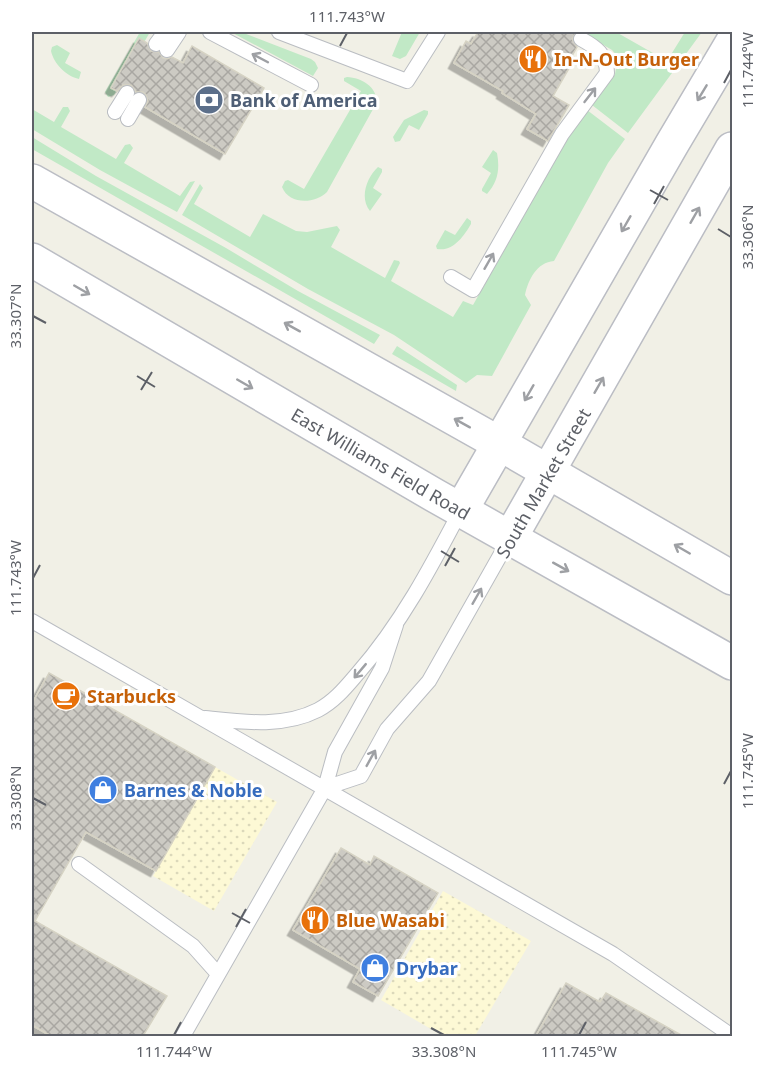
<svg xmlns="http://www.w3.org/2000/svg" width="764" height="1068" font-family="'Noto Sans',sans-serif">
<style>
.green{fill:#c1e9c6}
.sand{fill:url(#sand-dots)}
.building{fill:url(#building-cross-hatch);stroke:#d6d3c4;stroke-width:1.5;filter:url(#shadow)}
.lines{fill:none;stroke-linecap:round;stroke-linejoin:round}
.lane-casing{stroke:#babdc2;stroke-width:16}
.secondary-casing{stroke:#bbbdc4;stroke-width:36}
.lane{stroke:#fff;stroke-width:14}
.secondary{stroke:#fff;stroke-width:33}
.oneway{stroke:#9ea0a4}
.ticks{fill:none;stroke:#5d6067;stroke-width:2}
.labels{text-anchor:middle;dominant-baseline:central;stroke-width:6;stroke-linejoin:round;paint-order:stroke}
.food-label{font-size:18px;font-weight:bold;fill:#c56008;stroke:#fff;text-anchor:start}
.service-label{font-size:18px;font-weight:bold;fill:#4e5e75;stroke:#fff;text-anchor:start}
.street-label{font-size:18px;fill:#5d6067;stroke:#fff}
.shop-label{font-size:18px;font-weight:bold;fill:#366cbe;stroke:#fff;text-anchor:start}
.neatline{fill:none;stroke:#5d6067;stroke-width:2}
.ticks-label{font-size:15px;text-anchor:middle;fill:#5d6067}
</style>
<defs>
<pattern id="sand-dots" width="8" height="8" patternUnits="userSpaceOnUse" patternTransform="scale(1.5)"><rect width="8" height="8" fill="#fdf9d5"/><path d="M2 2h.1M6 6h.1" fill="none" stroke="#dbd8ba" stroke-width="1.8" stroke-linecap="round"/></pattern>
<pattern id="building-cross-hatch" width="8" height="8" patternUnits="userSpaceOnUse" patternTransform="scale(1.5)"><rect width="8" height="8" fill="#cccac3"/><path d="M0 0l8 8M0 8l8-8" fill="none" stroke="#a9a7a2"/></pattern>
<filter id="shadow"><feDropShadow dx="-5.5" dy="5.5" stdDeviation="0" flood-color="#0004"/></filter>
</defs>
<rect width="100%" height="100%" fill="#f1f0e6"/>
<path class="green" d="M 140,32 L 150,32 L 114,95 L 108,97 L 105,92 Z
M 231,32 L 241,32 L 311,59 L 315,62 L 318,68 L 313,76 Z
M 402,32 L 420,32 L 406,56 L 400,59 L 392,56 Z
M 581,32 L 616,32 L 667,61 L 685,32 L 702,32 L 628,133 L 592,105 L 615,74 L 618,57 L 612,50 Z
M 57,45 L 70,53 L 65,63 L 81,72 L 79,79 C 66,76 54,64 51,51 L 52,47 Z
M 347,77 C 362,78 376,86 377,102 L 327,192 C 315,204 289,205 282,187 L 285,181 L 288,180 L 304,189 L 361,91 L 344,81 L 344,78 Z
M 63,107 L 68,107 L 70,111 L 61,127 L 116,159 L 125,145 L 130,144 L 133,148 L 124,163 L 180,196 L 190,182 L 195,181 L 177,212 L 100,170 L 32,129 L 32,109 L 54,122 Z
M 424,110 L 428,111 L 428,114 L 419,130 L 409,125 L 400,141 L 395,142 L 393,137 L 404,120 Z
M 587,110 L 625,139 L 608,163 L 554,261 C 537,262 528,280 525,295 L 531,305 L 492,376 L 477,375 L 466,383 L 394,335 L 308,289 L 182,215 L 200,184 L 203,188 L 194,204 L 250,237 L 263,214 L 296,231 L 307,232 L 337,226 L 340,230 L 331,247 L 385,278 L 394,260 L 399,261 L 400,263 L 391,281 L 453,317 L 463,301 L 473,305 L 571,133 Z
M 32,137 L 96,176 L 226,248 L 298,291 L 380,335 L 374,344 L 32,149 Z
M 493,150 L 497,153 C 500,169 498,182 487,194 L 482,191 L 482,189 L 491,173 L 482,167 Z
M 378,167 L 382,169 L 382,172 L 373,188 L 382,194 L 370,211 C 359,198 367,177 378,167 Z
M 467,218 L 471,221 L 471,224 C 464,236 453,252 437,249 L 436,246 L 445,230 L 455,235 Z
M 397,346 L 457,385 L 456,391 L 392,354 Z"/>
<path class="sand" d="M 215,767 L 277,802 L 214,911 L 153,876 Z
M 443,891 L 531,941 L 475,1036 L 443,1036 L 381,1000 Z"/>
<path class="building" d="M 478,32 L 576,32 L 572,39 L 577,47 L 572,56 L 575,58 L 553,96 L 569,105 L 548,141 L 527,129 L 536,114 L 502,93 L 503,91 L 454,63 L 466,41 L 471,44 Z
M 139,38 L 147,43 L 151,51 L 159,52 L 163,58 L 167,59 L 172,57 L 183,63 L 192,46 L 264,88 L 225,154 L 145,107 L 148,101 L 146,95 L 143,92 L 136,92 L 131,85 L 123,85 L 117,91 L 111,88 Z
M 49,673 L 215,767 L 156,871 L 86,832 L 35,921 L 167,996 L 143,1036 L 51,1036 L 32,1025 L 32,704 Z
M 341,848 L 370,865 L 374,856 L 438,893 L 378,996 L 353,982 L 360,969 L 293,930 Z
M 566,983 L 600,1002 L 606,993 L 683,1036 L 536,1036 Z"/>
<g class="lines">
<g class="lane-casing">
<path id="lane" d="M 210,32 L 311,85
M 279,32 L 407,81 L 438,32
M 156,44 L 165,32
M 167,50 L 179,32
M 115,112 L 127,93
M 128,119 L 139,100
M 451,277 L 473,290 L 562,134 L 607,73 C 607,55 596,47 581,39
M 32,621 L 613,954 L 732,1036
M 205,718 C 242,722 283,728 318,710 C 335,701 346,687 358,673 C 401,624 431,567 461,510
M 325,788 L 361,776 L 387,729 L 429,681 L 510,538
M 79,864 L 193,946 L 218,974
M 183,1036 L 325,788 L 335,752 L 382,668 L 396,625"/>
</g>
<g class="secondary-casing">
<g id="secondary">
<path d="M 32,181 L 500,444 L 732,578"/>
<path id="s1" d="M 32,260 L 434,495 L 732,663"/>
<path d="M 461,510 L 672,144 L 732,43"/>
<path d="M 510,538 L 732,149"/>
</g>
</g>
<use href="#lane" class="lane"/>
<use href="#secondary" class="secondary"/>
</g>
<defs><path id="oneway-shaft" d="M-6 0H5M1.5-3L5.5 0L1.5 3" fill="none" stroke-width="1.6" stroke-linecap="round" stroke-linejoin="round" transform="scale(1.5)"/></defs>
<g class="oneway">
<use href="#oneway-shaft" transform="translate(260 58) rotate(-152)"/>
<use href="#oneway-shaft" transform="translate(702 93) rotate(121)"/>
<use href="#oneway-shaft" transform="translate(590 95) rotate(-52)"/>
<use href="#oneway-shaft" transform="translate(695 215) rotate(-60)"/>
<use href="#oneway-shaft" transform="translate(626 224) rotate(120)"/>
<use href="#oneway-shaft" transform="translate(489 261) rotate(-60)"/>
<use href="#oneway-shaft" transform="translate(82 290) rotate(30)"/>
<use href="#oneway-shaft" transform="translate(292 327) rotate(-151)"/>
<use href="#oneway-shaft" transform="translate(245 384) rotate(30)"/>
<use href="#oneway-shaft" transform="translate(599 385) rotate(-60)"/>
<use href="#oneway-shaft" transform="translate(529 393) rotate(120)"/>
<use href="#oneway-shaft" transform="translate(462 423) rotate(-151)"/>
<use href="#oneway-shaft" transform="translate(682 549) rotate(-150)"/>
<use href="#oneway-shaft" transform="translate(561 567) rotate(29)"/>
<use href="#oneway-shaft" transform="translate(477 596) rotate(-60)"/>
<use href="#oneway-shaft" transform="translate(360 671) rotate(130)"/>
<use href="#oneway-shaft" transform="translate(371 758) rotate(-61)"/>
</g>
<path class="ticks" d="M 340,46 L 347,33M 724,83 L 731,70M 650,190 L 668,200M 654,204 L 664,186M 718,229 L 731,237M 33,316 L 46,323M 137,376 L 155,387M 141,390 L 152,372M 441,551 L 459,562M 445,566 L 455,548M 33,578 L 40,565M 724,784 L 731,771M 33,798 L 46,805M 232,913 L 250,923M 236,927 L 246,909M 431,1028 L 444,1035M 174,1035 L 181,1022M 579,1035 L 586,1022"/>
<defs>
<g id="restaurant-disc" transform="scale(1.5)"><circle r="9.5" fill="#e8710a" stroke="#fff"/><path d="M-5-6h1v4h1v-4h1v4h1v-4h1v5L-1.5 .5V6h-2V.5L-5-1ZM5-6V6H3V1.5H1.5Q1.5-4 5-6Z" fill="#fff"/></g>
<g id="bank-disc" transform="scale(1.5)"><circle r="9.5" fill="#5c6f8a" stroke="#fff"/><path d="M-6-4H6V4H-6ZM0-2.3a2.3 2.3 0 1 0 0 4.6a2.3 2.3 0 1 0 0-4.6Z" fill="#fff"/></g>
<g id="cafe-disc" transform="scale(1.5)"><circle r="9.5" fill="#e8710a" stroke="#fff"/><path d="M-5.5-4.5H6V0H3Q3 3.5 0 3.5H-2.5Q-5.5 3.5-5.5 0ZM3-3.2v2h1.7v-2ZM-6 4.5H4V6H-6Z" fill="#fff"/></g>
<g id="shop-disc" transform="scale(1.5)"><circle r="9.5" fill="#3f7fe0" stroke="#fff"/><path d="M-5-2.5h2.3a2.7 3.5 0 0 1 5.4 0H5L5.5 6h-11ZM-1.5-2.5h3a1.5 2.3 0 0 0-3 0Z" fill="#fff"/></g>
</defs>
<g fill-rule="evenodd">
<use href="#restaurant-disc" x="533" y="59"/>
<use href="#bank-disc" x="209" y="100"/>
<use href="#cafe-disc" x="66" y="696"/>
<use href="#shop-disc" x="103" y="790"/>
<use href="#restaurant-disc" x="315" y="920"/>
<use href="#shop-disc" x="375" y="968"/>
</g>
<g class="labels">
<g class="food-label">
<text x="554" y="59">In-N-Out Burger</text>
<text x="87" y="696">Starbucks</text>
<text x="336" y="920">Blue Wasabi</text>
</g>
<g class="service-label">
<text x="230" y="100">Bank of America</text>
</g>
<g class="street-label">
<text stroke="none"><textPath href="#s1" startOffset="404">East Williams Field Road</textPath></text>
<text transform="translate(543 483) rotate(-60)">South Market Street</text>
</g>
<g class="shop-label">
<text x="124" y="790">Barnes &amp; Noble</text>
<text x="396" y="968">Drybar</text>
</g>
</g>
<rect width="764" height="1068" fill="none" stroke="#ffffff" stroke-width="66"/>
<rect x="33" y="33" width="698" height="1002" class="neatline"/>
<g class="ticks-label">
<text x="347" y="22">111.743°W</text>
<text transform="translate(748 70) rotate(-90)" y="5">111.744°W</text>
<text transform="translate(748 237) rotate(-90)" y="5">33.306°N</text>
<text transform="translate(16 316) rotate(-90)" y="5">33.307°N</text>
<text transform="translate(16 578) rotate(-90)" y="5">111.743°W</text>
<text transform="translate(748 771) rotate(-90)" y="5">111.745°W</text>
<text transform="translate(16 798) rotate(-90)" y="5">33.308°N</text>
<text x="174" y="1057">111.744°W</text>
<text x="444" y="1057">33.308°N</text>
<text x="579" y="1057">111.745°W</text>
</g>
</svg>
